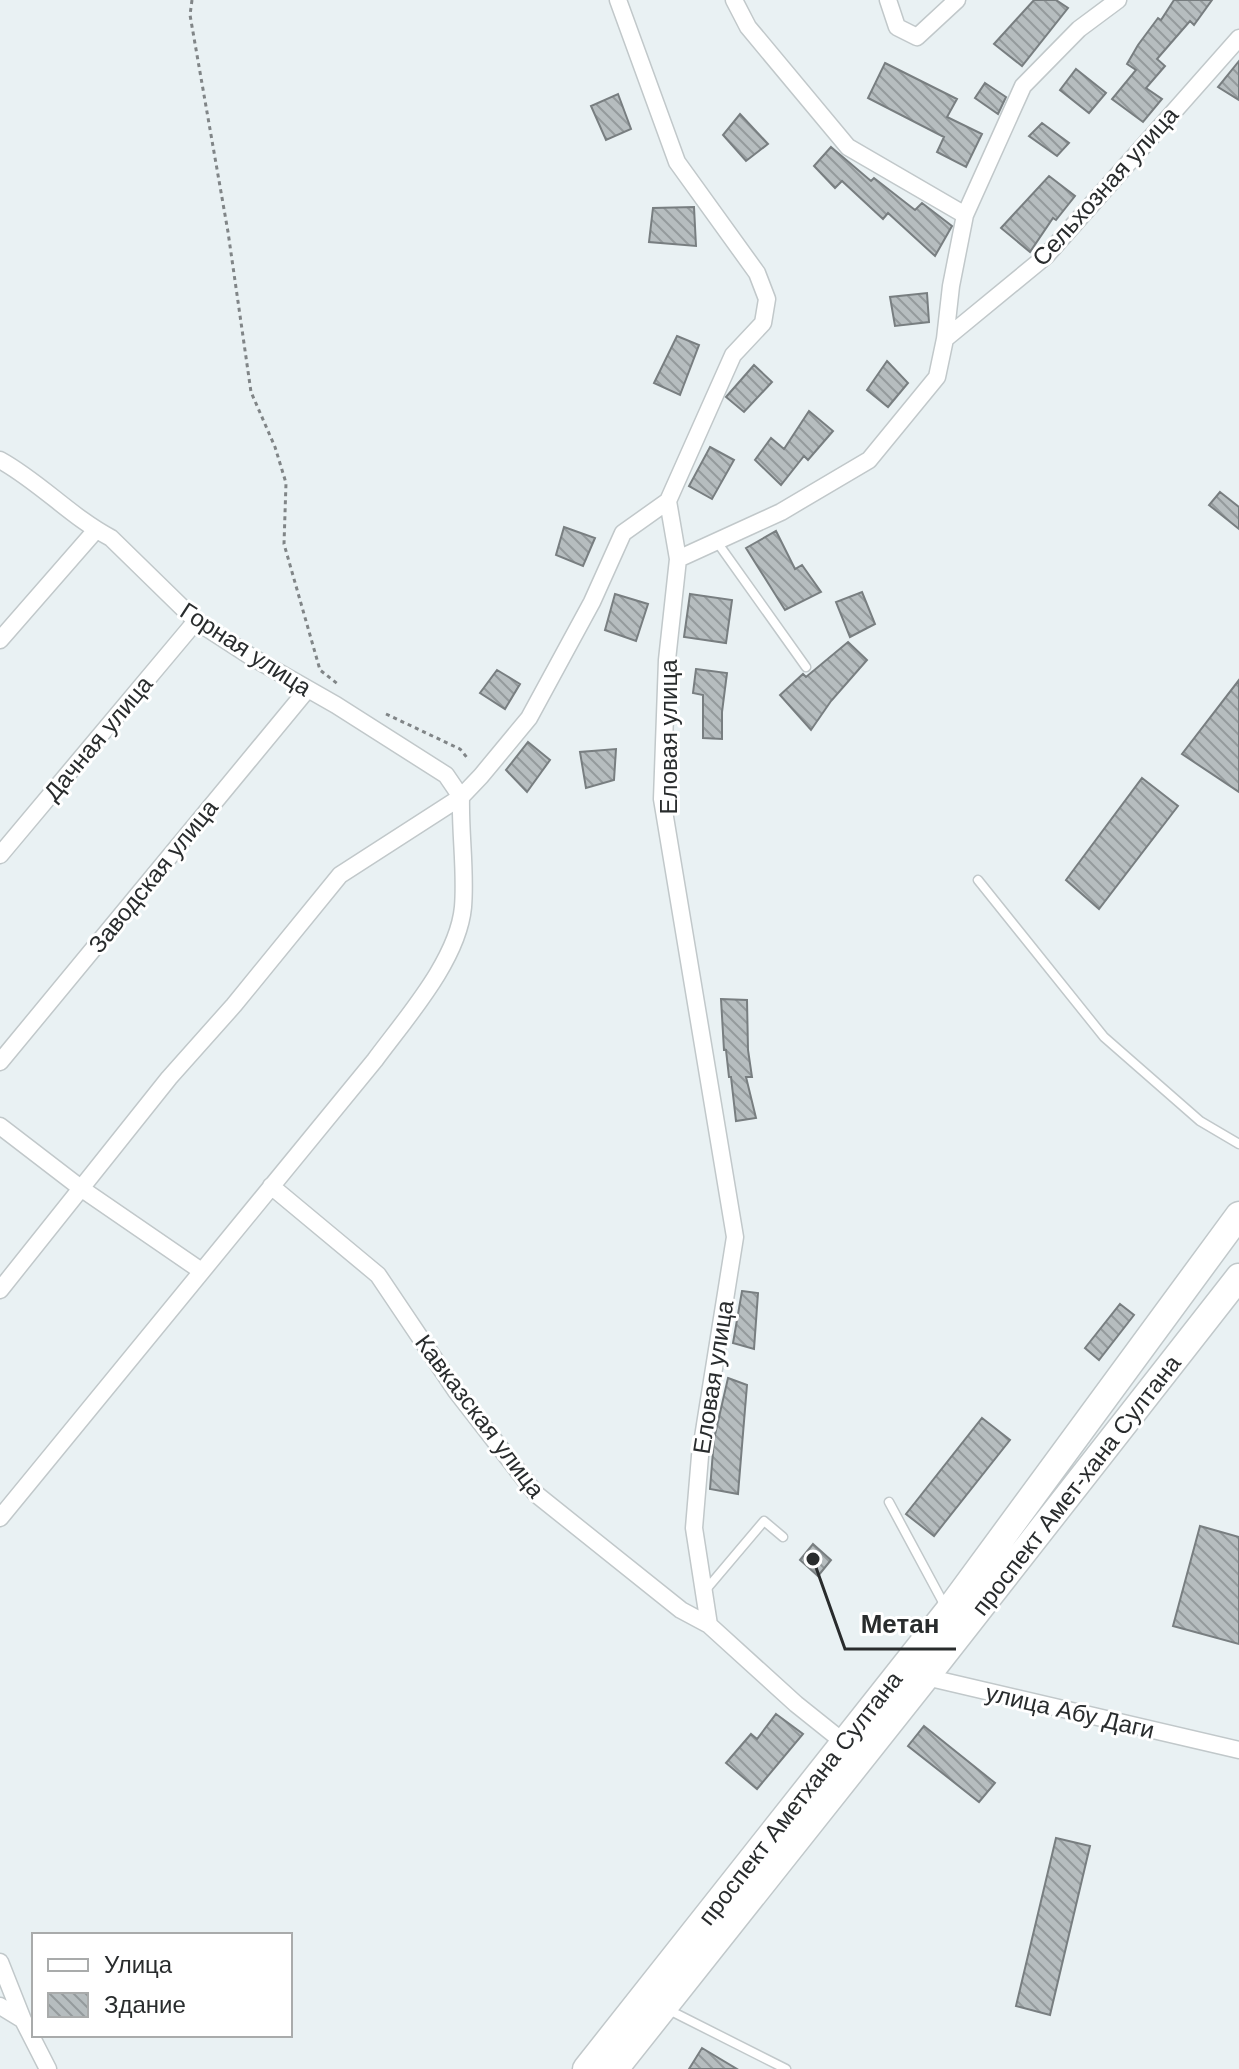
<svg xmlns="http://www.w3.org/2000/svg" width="1239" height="2069" font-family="Helvetica,sans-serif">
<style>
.building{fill:url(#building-back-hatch);stroke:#787e80;stroke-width:2}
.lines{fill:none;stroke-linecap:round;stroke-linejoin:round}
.lane-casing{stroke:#c1c8ca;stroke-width:11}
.street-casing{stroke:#c1c8ca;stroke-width:19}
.primary-casing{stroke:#c1c8ca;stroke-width:29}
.path{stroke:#808587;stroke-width:3;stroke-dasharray:4 4;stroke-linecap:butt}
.lane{stroke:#fff;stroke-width:8}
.street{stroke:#fff;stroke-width:16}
.primary{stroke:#fff;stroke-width:26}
.labels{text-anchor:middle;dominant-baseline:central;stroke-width:6;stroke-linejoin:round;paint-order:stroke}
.street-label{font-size:24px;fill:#292c2d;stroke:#fff}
.leader{fill:none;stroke:#292c2d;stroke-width:3}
.callout-dot{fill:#292c2d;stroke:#fff;stroke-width:3}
.callout-label{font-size:26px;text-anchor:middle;font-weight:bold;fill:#292c2d;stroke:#fff;stroke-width:6;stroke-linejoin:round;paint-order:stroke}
</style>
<defs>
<pattern id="building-back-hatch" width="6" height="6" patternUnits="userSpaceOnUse" patternTransform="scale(2)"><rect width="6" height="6" fill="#b6bdbf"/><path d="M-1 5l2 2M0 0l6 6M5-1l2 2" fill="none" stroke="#949a9c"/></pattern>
</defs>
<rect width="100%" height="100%" fill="#e9f1f3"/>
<path class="building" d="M 1034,0 L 1056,0 L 1068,8 L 1022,66 L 994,44 Z
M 1174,0 L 1212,0 L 1194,25 L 1190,21 L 1157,59 L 1165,66 L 1146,88 L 1162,99 L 1143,122 L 1112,99 L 1136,70 L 1127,64 L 1138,45 L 1158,18 L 1161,20 Z
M 1239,61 L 1239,100 L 1218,87 Z
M 885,63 L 957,99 L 947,117 L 982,134 L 966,167 L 937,152 L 944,137 L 868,98 Z
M 1076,69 L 1106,93 L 1089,113 L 1060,90 Z
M 985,83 L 1006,97 L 998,114 L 975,98 Z
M 618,94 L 631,129 L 606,140 L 591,106 Z
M 740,114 L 768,144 L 746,161 L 723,135 Z
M 1042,123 L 1069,143 L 1057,156 L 1029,136 Z
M 831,147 L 871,181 L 874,178 L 915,210 L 922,203 L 952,226 L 935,256 L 888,213 L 883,219 L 842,181 L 835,188 L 814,166 Z
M 1049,176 L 1075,196 L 1056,220 L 1053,218 L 1030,252 L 1001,228 Z
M 694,207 L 696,246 L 649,242 L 653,208 Z
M 927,293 L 929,322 L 895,326 L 890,297 Z
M 677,336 L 699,345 L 680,395 L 654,383 Z
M 887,361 L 908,383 L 888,407 L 867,390 Z
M 754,365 L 772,382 L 744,412 L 726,397 Z
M 809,411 L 833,431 L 808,460 L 804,456 L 781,485 L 755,460 L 771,438 L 784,449 Z
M 710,447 L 734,460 L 712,499 L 689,486 Z
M 1220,492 L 1239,507 L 1239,529 L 1209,505 Z
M 564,527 L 595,538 L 583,566 L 556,555 Z
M 776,531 L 795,569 L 802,565 L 821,592 L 785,610 L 746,548 Z
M 862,592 L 875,624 L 850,637 L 836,602 Z
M 615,594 L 648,604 L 636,641 L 605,630 Z
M 690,594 L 732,600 L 726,643 L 684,637 Z
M 848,642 L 867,660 L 831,701 L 811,730 L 780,695 L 803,674 L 806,677 Z
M 696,669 L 727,673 L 722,712 L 722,739 L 703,738 L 703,695 L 693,693 Z
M 497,670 L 520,684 L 505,709 L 480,693 Z
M 1239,680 L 1239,792 L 1182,754 Z
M 528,742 L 550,760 L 527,792 L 506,770 Z
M 616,749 L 614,780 L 586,788 L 580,752 Z
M 1142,778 L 1178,806 L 1099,909 L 1066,880 Z
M 721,999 L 747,1000 L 748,1050 L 752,1077 L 746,1077 L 756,1118 L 736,1121 L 731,1077 L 729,1077 L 726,1050 L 724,1050 Z
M 742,1291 L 758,1293 L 754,1349 L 733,1343 Z
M 1120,1304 L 1134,1315 L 1099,1360 L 1085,1348 Z
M 728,1378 L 747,1385 L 738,1494 L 710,1489 L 714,1439 Z
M 982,1418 L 1010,1440 L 934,1536 L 906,1514 Z
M 1200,1526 L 1239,1537 L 1239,1644 L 1173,1626 Z
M 813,1544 L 831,1560 L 818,1576 L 800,1560 Z
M 776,1714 L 803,1734 L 757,1789 L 726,1763 L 751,1734 L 757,1739 Z
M 924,1726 L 995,1783 L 979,1802 L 908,1746 Z
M 1056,1838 L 1090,1846 L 1050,2015 L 1016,2006 Z
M 702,2048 L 737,2069 L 689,2069 Z"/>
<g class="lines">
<g class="lane-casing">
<path id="lane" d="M 717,542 L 806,667
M 978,880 L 1104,1037 L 1200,1121 L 1239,1144
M 889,1502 L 945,1606
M 704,1592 L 764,1521 L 783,1537
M 667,2009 L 786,2069"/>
</g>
<g class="street-casing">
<path id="street" d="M 618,0 L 677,162 L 757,273 L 767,299 L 763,323 L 733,355 L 668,501 L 678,559 L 667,660 L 662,799 L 735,1237 L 700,1456 L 694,1528 L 709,1625
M 734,0 L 748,27 L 848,147 L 965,215
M 888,0 L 897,27 L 917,37 L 957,0
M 945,339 L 951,286 L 965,215 L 1023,86 L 1079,29 L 1118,0
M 0,460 C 40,482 71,517 111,538 L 196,621 L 250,656 L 336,705 L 446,775 L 461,797
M 678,559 L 781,512 L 869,460 L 937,377 L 945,339 L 1046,256 L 1239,38
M 0,640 L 96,530
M 0,855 L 196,621
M 0,1062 L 307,690
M 0,1126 L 82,1189 L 200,1270
M 271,1186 L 378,1275 L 456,1391 L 536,1494 L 681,1610 L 709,1625 L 796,1704 L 851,1748
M 0,1290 L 169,1078 L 234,1005 L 340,875 L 461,797 L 481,776 L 529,718 L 592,602 L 623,533 L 668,501
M 0,1518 L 375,1060 C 406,1018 458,960 463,907 C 466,870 460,834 461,797
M 922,1671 L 926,1677 L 1239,1750
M 0,1962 L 23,2020 L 48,2069
M 0,2006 L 23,2020"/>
</g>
<g class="primary-casing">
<path id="primary" d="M 586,2069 L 948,1611 L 1239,1215
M 615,2069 L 926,1677 L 1239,1277"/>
</g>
<path class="path" d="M 192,0 L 190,15 L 228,232 L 251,392 L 275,447 L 286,483 L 284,544 L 320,670 L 339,685
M 386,714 L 460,749 L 469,760"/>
<use href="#lane" class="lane"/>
<use href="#street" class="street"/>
<use href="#primary" class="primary"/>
</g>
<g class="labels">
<g class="street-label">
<text transform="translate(1105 186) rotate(-48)">Сельхозная улица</text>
<text transform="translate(246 649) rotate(33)">Горная улица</text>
<text transform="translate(668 737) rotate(-90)">Еловая улица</text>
<text transform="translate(98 738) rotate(-50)">Дачная улица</text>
<text transform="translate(153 876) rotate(-51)">Заводская улица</text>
<text transform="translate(713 1377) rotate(-81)">Еловая улица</text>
<text transform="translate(480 1416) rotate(53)">Кавказская улица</text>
<text transform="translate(1076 1485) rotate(-52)">проспект Амет-хана Султана</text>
<text transform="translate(1070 1711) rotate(13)">улица Абу Даги</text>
<text transform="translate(800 1798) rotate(-52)">проспект Аметхана Султана</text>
</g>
</g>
<path class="leader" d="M813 1559L845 1649H956"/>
<circle class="callout-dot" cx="813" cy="1559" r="8"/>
<g class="callout-label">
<text x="900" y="1633">Метан</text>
</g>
<rect x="32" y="1933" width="260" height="104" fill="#ffffff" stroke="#a9abab" stroke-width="2"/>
<rect x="48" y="1959" width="40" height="12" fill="#ffffff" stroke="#a9abab" stroke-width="2"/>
<text x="104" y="1973" font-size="24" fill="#292c2d">Улица</text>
<rect x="48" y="1993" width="40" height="24" fill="url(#building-back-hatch)" stroke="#a9abab" stroke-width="2"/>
<text x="104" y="2013" font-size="24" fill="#292c2d">Здание</text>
</svg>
